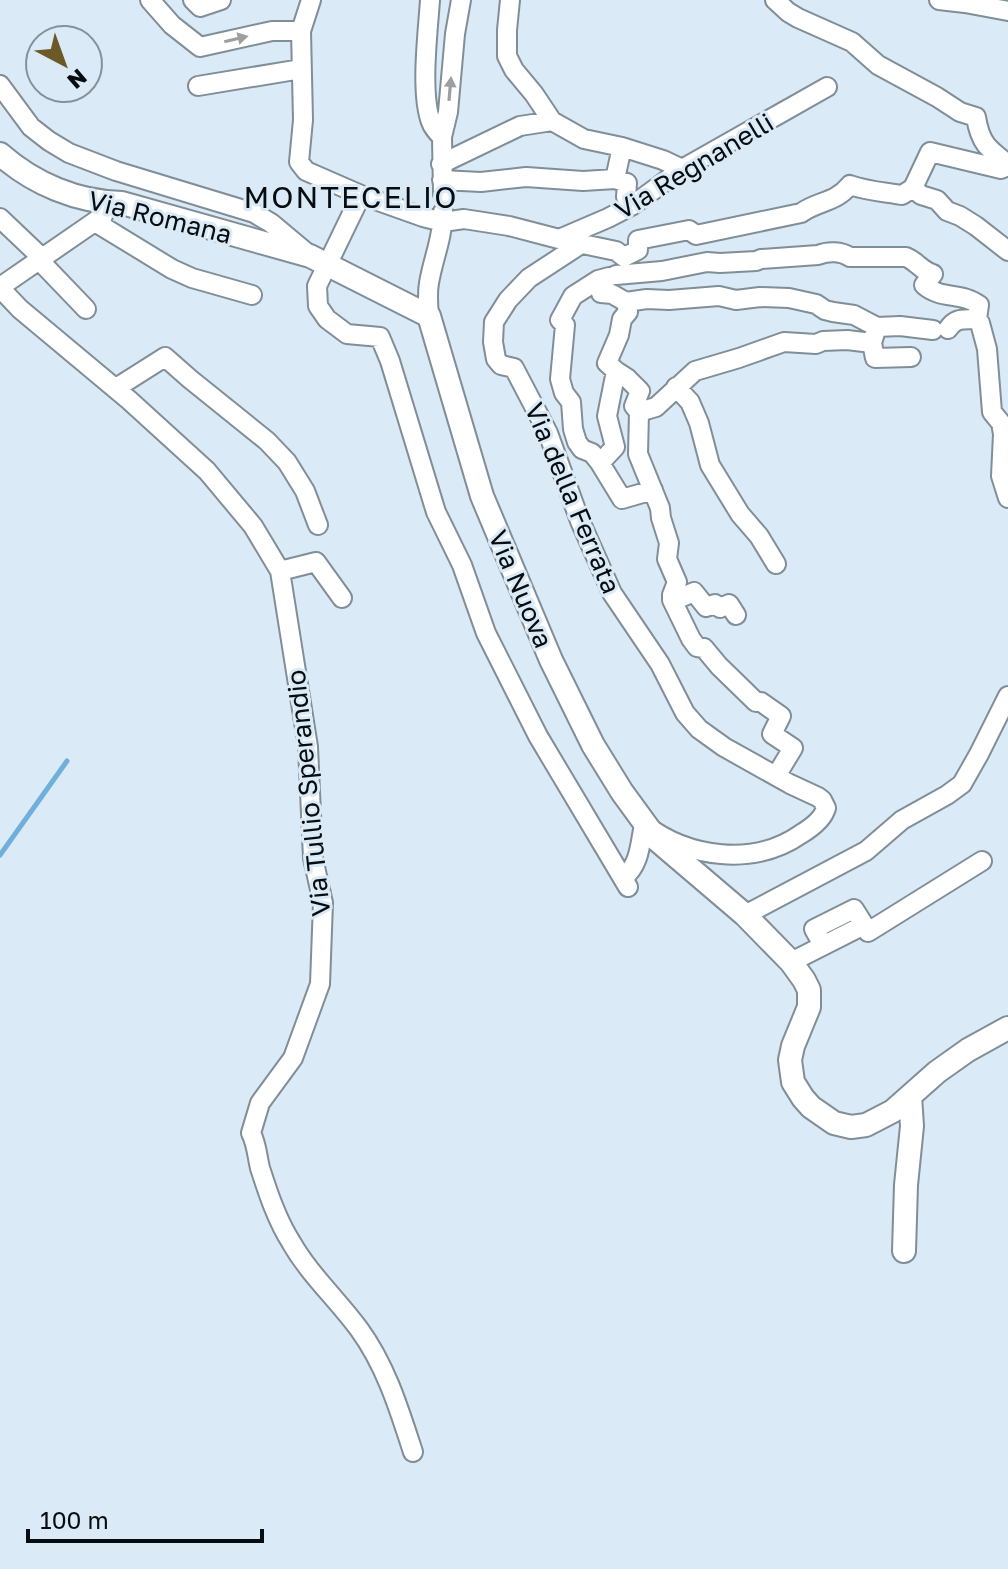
<svg xmlns="http://www.w3.org/2000/svg" width="1008" height="1569" font-family="'Golos Text',sans-serif">
<style>
.lines{fill:none;stroke-linecap:round;stroke-linejoin:round}
.stream{stroke:#6eafdb;stroke-width:5}
.minor-casing{stroke:#808e98;stroke-width:22}
.tertiary-casing{stroke:#808e98;stroke-width:26}
.minor{stroke:#fff;stroke-width:18}
.tertiary{stroke:#fff;stroke-width:22}
.oneway{fill:#9c9e9f}
.labels{text-anchor:middle;dominant-baseline:central;stroke-width:6;stroke-linejoin:round;paint-order:stroke}
.street-label{font-size:26px;fill:#070c10;stroke:#daeaf6}
.quarter-label{font-size:30px;letter-spacing:2px;fill:#070c10;stroke:#daeaf6}
</style>
<rect width="100%" height="100%" fill="#daeaf6"/>
<g class="lines">
<path class="stream" d="M 0,855 L 67,761"/>
<g class="minor-casing">
<path id="minor" d="M 150,0 L 172,25 L 200,47 L 272,31 L 301,31
M 193,0 L 200,7 L 221,0
M 311,0 L 301,31 L 303,120 L 299,162 L 306,171 L 361,195 L 423,217 L 443,222 L 464,219 L 509,226 L 559,239 L 616,251 L 624,257 L 638,250 L 638,240 L 689,230 L 696,235 L 801,213 C 819,200 834,204 850,185 C 867,191 884,192 902,195 L 913,188 L 921,195 L 937,200 L 947,211 L 960,216 L 976,226 L 1008,251
M 430,0 C 428,31 420,93 431,122 C 433,128 437,132 442,137
M 510,0 L 507,30 L 507,56 L 514,70 L 534,94 L 552,121
M 775,0 L 788,12 L 798,18 L 852,42 L 878,65 L 937,97 L 960,112 L 976,117 C 980,143 988,149 1008,164
M 939,0 L 965,3 L 1008,11
M 0,85 L 31,127 L 49,141 L 69,153 L 116,171 L 254,213 L 271,223 L 308,254
M 198,86 L 301,69
M 441,164 L 520,126 L 552,121 L 584,139 L 622,147 L 663,160 L 682,169
M 615,179 L 627,183 L 626,197 L 633,205
M 442,180 L 481,182 L 526,177 L 583,181 L 615,179 L 622,147
M 913,188 L 930,152 L 1001,169 L 1008,166
M 443,194 L 442,137 L 448,112 L 455,34 L 461,0
M 361,195 L 317,286 L 318,306 L 327,319 L 347,334 L 380,337 L 390,361 L 436,512 L 462,565 L 486,633 L 538,736 L 628,887
M 0,218 L 41,257
M 95,222 L 172,269 L 192,278 L 252,295
M 559,239 L 608,218 L 633,205 L 682,169 L 827,87
M 581,244 L 529,278 L 508,300 L 494,322 L 493,342 L 496,359 L 501,365 L 514,368 L 548,433 L 580,521 L 612,593 L 660,664 L 685,713 L 699,729 L 724,747 L 790,784 L 818,797 L 822,800 L 826,808 C 823,819 811,828 801,834 C 754,867 688,858 644,824 C 640,844 640,865 623,878
M 38,259 L 86,309
M 616,275 L 662,271 L 707,262 L 720,263 L 756,261 L 761,259 L 818,255 C 828,251 841,251 850,257 L 906,257 C 918,262 920,270 933,274 L 924,285 C 941,300 962,292 979,305 L 977,319 C 963,320 956,317 948,329
M 609,277 L 598,280 L 573,296 L 560,320 L 565,325 L 560,379 L 564,393 L 571,402 L 573,429 L 577,442 L 582,449 L 592,453 L 600,463 L 622,499 L 653,490
M 598,280 L 601,293 L 612,294 L 626,302 L 647,299 L 669,300 L 719,296 L 736,300 L 760,297 L 789,298 L 816,304 L 825,310 L 833,312 L 854,315 L 877,327 L 900,326 L 933,330
M 0,287 L 103,216
M 0,288 L 20,309 L 129,400 L 207,471 L 253,526 L 280,571 L 308,747 L 313,858 L 323,903 L 320,984 L 293,1058 L 260,1103 L 251,1133 C 257,1145 257,1156 260,1168 C 268,1193 277,1220 291,1242 C 309,1274 337,1299 359,1329 C 386,1366 399,1409 413,1452
M 429,316 C 428,305 427,294 429,283 C 433,259 443,237 443,212
M 977,319 L 980,323 L 987,349 L 992,412 L 1001,423 L 1003,434 L 1001,476 L 1008,498
M 875,333 L 872,343 L 875,358 L 911,357
M 616,371 L 627,378 L 640,391 L 634,406 L 639,412 L 638,454 L 660,508 L 661,518 L 669,543 L 667,559 L 677,582 L 672,595 L 672,600 L 691,639 L 697,647 L 704,648 L 719,666 L 756,702 L 761,702 L 781,716 L 772,734 L 793,748 L 776,776
M 676,387 L 690,402 L 699,423 L 710,465 L 740,514 L 759,536 L 776,564
M 116,388 L 165,357 L 190,379 L 267,441 L 287,462 L 305,491 L 318,525
M 639,412 L 656,407 L 695,371 L 739,358 L 784,342 L 816,344 L 823,341 L 847,340 L 872,343
M 600,463 L 615,447 L 607,416 L 616,371 L 607,363 L 619,335 L 622,319 L 628,312 L 626,302
M 280,571 L 316,562 L 342,598
M 672,595 L 680,598 L 694,592 L 706,607 L 715,604 L 720,608 L 729,604 L 736,615
M 745,915 L 866,851 L 902,820 L 947,795 L 962,784 L 979,754 L 1008,696
M 864,925 L 868,932 L 982,861
M 791,962 L 864,925 L 854,909 L 814,929 L 823,945"/>
</g>
<g class="tertiary-casing">
<path id="tertiary" d="M 0,154 C 34,184 77,202 122,203 L 310,256 L 429,316 L 482,496 L 551,660 L 593,745 L 622,792 L 657,840 L 745,915 L 791,962 L 804,980 L 809,990 L 809,1007 L 793,1046 L 790,1060 L 793,1082 L 803,1098 L 811,1107 L 834,1123 L 851,1127 L 866,1125 L 893,1111 L 937,1072 L 968,1050 L 1008,1028
M 904,1251 L 906,1185 L 912,1126 L 910,1096"/>
</g>
<use href="#minor" class="minor"/>
<use href="#tertiary" class="tertiary"/>
</g>
<defs><path id="oneway-solid" d="M-6-.8H1V-3.2L6.5 0L1 3.2V.8H-6Z" transform="scale(2)"/></defs>
<g class="oneway">
<use href="#oneway-solid" transform="translate(236 39) rotate(-13)"/>
<use href="#oneway-solid" transform="translate(450 89) rotate(-85)"/>
</g>
<g class="labels">
<g class="street-label">
<text transform="translate(694 166) rotate(-31)">Via Regnanelli</text>
<text transform="translate(160 217) rotate(14)">Via Romana</text>
<text transform="translate(573 498) rotate(67)">Via della Ferrata</text>
<text transform="translate(521 589) rotate(67)">Via Nuova</text>
<text transform="translate(308 793) rotate(-96)">Via Tullio Sperandio</text>
</g>
<g class="quarter-label">
<text x="351" y="197">MONTECELIO</text>
</g>
</g>
<g transform="translate(64 64) rotate(139)"><circle r="38" fill="#daeaf6" stroke="#86919a" stroke-width="2"/>
<path d="M0-6L14 30L0 20L-14 30Z" fill="#6c5928"/>
<text y="-12" font-size="22" font-weight="bold" text-anchor="middle" fill="#070c10">N</text>
</g>
<path d="M28 1529v12h234v-12" fill="none" stroke="#070c10" stroke-width="4"/>
<text x="40" y="1529" font-size="24" fill="#070c10" stroke="#daeaf6" stroke-width="6" paint-order="stroke">100 m</text>
</svg>
